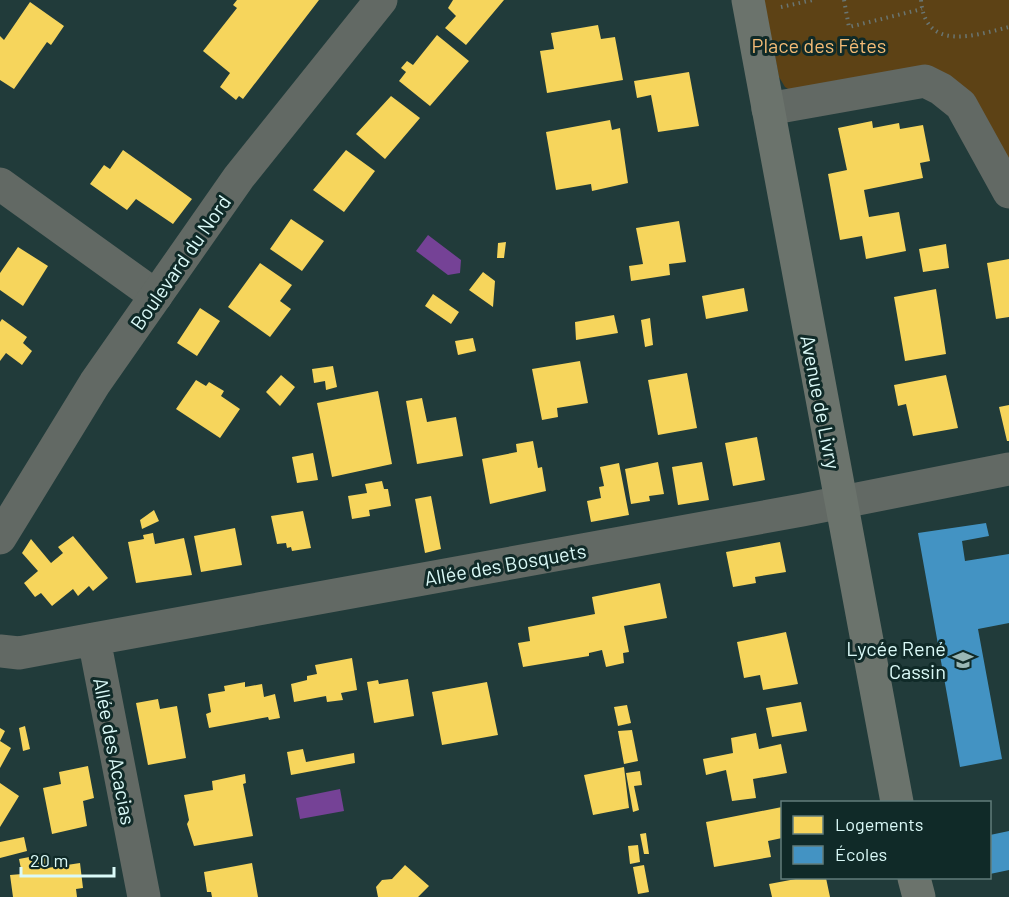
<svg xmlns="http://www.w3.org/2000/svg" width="1009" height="897" font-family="Barlow,sans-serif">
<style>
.green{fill:#5d4215}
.water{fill:#754296}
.homes{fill:#f6d55c}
.schools{fill:#4393c3}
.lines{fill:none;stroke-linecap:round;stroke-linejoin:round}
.path{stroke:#6a7571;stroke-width:4;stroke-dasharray:1.5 4.5;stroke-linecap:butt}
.minor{stroke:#626964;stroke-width:33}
.tertiary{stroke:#626964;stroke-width:33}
.secondary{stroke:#6b736c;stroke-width:33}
.labels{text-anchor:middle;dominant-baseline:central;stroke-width:6;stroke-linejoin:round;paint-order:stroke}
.park-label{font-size:20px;fill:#f4bc76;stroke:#102a28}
.street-label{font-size:20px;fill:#dbfaf8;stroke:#102a28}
.poi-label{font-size:20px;fill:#dbfaf8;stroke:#102a28;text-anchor:end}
</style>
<rect width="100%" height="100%" fill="#213b3a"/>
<path class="green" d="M 764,0 L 1009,0 L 1009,168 L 956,82 L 795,93 L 785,87 L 779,77 Z"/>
<path class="water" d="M 428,235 L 461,260 L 460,273 L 448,275 L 416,251 Z
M 340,789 L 344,811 L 300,819 L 296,798 Z"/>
<path class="homes" d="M 237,0 L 319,0 L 243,99 L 239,96 L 236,100 L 220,87 L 230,73 L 203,51 L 237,8 L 233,5 Z
M 453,0 L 504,0 L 466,45 L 445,28 L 456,16 L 448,8 Z
M 30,2 L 64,26 L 51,45 L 47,42 L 14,89 L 0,80 L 0,36 L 4,40 Z
M 598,25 L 601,39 L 615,37 L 623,80 L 547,93 L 540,51 L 554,49 L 551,33 Z
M 437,35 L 469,61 L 430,106 L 399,81 L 406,72 L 401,68 L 407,61 L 413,65 Z
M 689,72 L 699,126 L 658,132 L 651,95 L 637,98 L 634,81 Z
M 391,96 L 420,118 L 385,159 L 356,134 Z
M 610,120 L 612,130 L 620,128 L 628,183 L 592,191 L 591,184 L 556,190 L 546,132 Z
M 872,121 L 873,128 L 899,123 L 900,129 L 923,125 L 930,161 L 920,163 L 923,178 L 864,190 L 869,217 L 899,212 L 906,251 L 866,259 L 862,236 L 840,240 L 828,174 L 847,170 L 838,128 Z
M 123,150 L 192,199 L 173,224 L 136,199 L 127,210 L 90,184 L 104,165 L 110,169 Z
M 346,150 L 375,171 L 344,212 L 313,190 Z
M 291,219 L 324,241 L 302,271 L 270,249 Z
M 679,221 L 686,262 L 669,264 L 670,275 L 631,281 L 629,266 L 643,264 L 636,228 Z
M 506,242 L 504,258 L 497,258 L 498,243 Z
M 946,244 L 949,268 L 923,272 L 919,249 Z
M 18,247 L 48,266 L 23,306 L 0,290 L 0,273 Z
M 1009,259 L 1009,317 L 996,319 L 987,263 Z
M 260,263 L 292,285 L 280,301 L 291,309 L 270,337 L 228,307 Z
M 483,272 L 495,281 L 493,307 L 469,290 Z
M 744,288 L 748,311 L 706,319 L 702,296 Z
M 936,289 L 946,354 L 905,361 L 894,297 Z
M 433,294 L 459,312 L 451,324 L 425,306 Z
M 200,308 L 220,321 L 197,356 L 177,343 Z
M 614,315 L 618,333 L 576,340 L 575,322 Z
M 650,318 L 653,345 L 645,347 L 641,320 Z
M 2,319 L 27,337 L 23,343 L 32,351 L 22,365 L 6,353 L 0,361 L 0,322 Z
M 473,338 L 476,351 L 458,355 L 455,341 Z
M 580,361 L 588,403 L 557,408 L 558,417 L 542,420 L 532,369 Z
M 333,366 L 337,387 L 326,390 L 325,381 L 314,383 L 312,369 Z
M 687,373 L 697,428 L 658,435 L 648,380 Z
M 281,375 L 295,387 L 280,406 L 266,392 Z
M 946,375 L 958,428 L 913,436 L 906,404 L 898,406 L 894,385 Z
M 196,380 L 206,386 L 209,382 L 224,391 L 221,396 L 240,409 L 220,438 L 176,409 Z
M 378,391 L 392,464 L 332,477 L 317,403 Z
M 422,398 L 427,422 L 456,417 L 463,456 L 417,464 L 406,401 Z
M 1009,405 L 1009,441 L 1007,441 L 999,407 Z
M 757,437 L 765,480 L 733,486 L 725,443 Z
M 533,441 L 538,468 L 542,467 L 546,491 L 490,504 L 482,459 L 517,452 L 516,444 Z
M 313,453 L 318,480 L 297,483 L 292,457 Z
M 658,462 L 664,494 L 649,496 L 650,501 L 631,504 L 625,469 Z
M 702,462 L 709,500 L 678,505 L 672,467 Z
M 619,463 L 629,515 L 591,522 L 587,501 L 601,498 L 599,487 L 604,486 L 600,467 Z
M 382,481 L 384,489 L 388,489 L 391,506 L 369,510 L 370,516 L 352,519 L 348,496 L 367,493 L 365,484 Z
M 431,496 L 441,549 L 425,553 L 415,499 Z
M 154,510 L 159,521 L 142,529 L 140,520 Z
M 303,511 L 311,548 L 292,551 L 291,547 L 287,548 L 286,543 L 277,544 L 271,516 Z
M 235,528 L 242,565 L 201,572 L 194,536 Z
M 153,533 L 155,544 L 184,538 L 192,575 L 136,583 L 128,542 L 144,539 L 143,535 Z
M 73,536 L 108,578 L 93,591 L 89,586 L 78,596 L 73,589 L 52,606 L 41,593 L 35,597 L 24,583 L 38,571 L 22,553 L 31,539 L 51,563 L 63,553 L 58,547 Z
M 780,542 L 786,572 L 755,577 L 756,583 L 733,587 L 726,552 Z
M 660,583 L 667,618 L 624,626 L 629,652 L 623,653 L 624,663 L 606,667 L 602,650 L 589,653 L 589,656 L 523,667 L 518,643 L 530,641 L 528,627 L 595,614 L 592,597 Z
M 786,632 L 798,684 L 763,690 L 760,675 L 744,678 L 737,642 Z
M 352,658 L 357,690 L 341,693 L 343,700 L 327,702 L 326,696 L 294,702 L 291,684 L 307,680 L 307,676 L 317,674 L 315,665 Z
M 408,679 L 414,716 L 374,723 L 367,682 L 378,680 L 379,684 Z
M 245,682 L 245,687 L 262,684 L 264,697 L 275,694 L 280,718 L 269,720 L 268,717 L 209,728 L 206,714 L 211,712 L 208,694 L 225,691 L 224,686 Z
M 487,682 L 498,735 L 442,745 L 432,692 Z
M 158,699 L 160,709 L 177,706 L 186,758 L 148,765 L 136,703 Z
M 801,702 L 807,731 L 772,737 L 766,708 Z
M 627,705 L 631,723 L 618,726 L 614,707 Z
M 25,726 L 30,749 L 23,751 L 19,728 Z
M 0,728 L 5,731 L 0,741 L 11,748 L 0,768 Z
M 632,730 L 638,761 L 624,764 L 618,731 Z
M 756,733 L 759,749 L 781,744 L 787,773 L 753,779 L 756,798 L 732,801 L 726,770 L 706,775 L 703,759 L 733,753 L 731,738 Z
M 303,749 L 306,762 L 354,753 L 355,763 L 291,775 L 287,752 Z
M 88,766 L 94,798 L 83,801 L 87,826 L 52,834 L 43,788 L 61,784 L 59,772 Z
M 624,767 L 629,808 L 593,815 L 584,775 Z
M 640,771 L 642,785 L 634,786 L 639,810 L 633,812 L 626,773 Z
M 245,774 L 246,783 L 243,784 L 253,836 L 194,846 L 187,824 L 189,820 L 184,795 L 213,790 L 212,781 Z
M 0,783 L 19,796 L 0,827 Z
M 782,807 L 782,838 L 768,841 L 771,857 L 714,867 L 706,822 Z
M 646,833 L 649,854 L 644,854 L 640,834 Z
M 24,837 L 27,851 L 0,858 L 0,842 Z
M 638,845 L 640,862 L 630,864 L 628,846 Z
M 45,854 L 47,868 L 80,863 L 83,888 L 76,889 L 77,897 L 13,897 L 10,875 L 22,874 L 19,859 Z
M 252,863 L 258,897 L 212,897 L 211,892 L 207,892 L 204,872 Z
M 405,865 L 429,886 L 418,897 L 378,897 L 376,887 L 382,880 L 392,879 Z
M 644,865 L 649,892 L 638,894 L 633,867 Z
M 801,878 L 826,878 L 830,897 L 772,897 L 769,884 Z"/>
<path class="schools" d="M 986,523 L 989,536 L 962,541 L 965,561 L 1009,554 L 1009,623 L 978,629 L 1002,759 L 960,767 L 918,533 Z
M 1009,831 L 1009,870 L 990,874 L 990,835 Z"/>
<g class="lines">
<path class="path" d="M 844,0 L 849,27 L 922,9
M 921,0 C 925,53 976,35 1009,27
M 781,7 L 813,0"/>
<path class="minor" d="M 768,109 L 925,81 L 941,89 L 961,105 L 1009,192
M 0,184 L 156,296
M 94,639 L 144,897
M 0,651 L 19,653 L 94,639 L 802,510 L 1009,469"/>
<path class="tertiary" d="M 0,538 L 95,383 L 239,177 L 381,0"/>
<path class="secondary" d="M 748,0 L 897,802
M 914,878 L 919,897"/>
</g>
<defs>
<g id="school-bare" transform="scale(1.62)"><path d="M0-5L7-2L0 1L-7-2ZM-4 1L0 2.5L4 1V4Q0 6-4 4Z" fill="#9ab7b6" stroke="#102a28" stroke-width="2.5" paint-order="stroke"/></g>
</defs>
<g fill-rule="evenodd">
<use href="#school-bare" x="963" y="660"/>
</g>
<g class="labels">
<g class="park-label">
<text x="819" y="45">Place des Fêtes</text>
</g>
<g class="street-label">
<text transform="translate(180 262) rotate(-55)">Boulevard du Nord</text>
<text transform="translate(821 402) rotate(79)">Avenue de Livry</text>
<text transform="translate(505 564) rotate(-10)">Allée des Bosquets</text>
<text transform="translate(115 751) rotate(79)">Allée des Acacias</text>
</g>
<g class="poi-label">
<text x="946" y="648">Lycée René<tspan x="946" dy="23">Cassin</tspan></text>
</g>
</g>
<rect x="781" y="801" width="210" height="78" fill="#102a28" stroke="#617d7b" stroke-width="1.5"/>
<rect x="793" y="816" width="30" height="18" fill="#f6d55c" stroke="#617d7b" stroke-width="1.5"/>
<text x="835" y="831" font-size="18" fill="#dbfaf8">Logements</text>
<rect x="793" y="846" width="30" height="18" fill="#4393c3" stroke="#617d7b" stroke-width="1.5"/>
<text x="835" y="861" font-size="18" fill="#dbfaf8">Écoles</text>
<path d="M21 867v9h93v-9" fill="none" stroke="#dbfaf8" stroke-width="3"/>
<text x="30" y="867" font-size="18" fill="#dbfaf8" stroke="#102a28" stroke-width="4.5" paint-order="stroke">20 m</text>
</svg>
